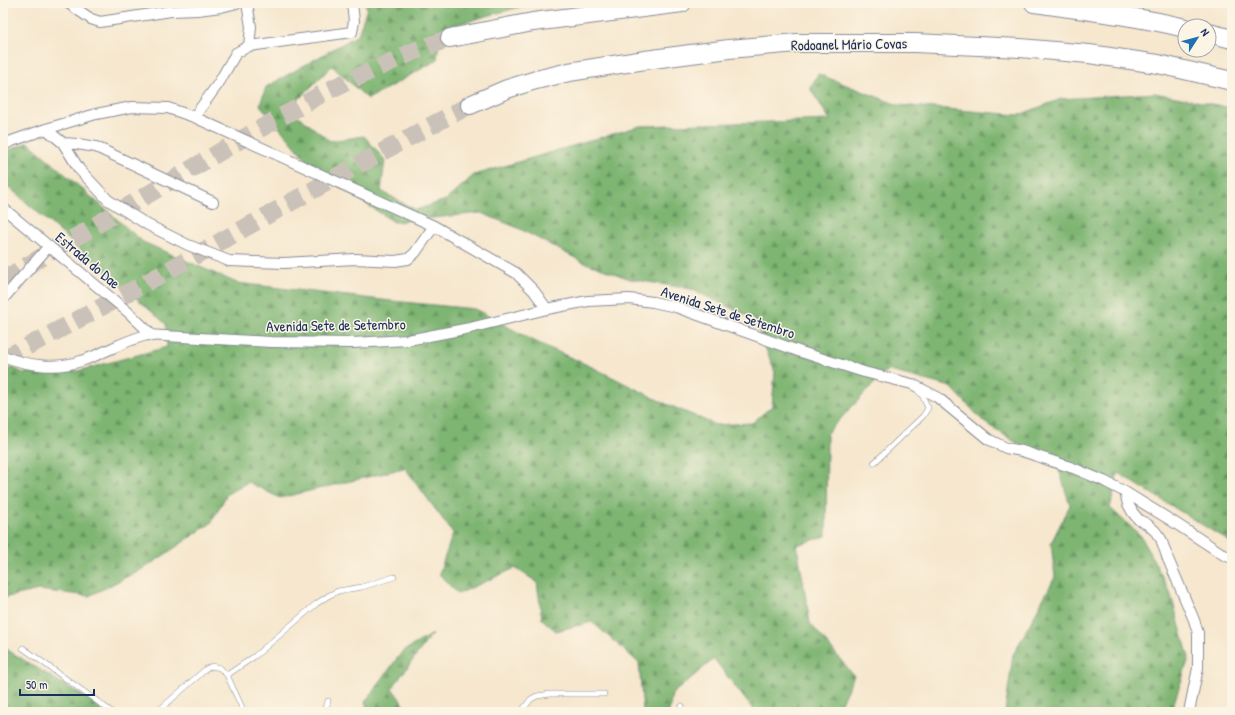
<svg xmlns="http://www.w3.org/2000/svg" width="1235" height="715" font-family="'Patrick Hand',sans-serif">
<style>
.forest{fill:url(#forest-firs);stroke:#4c7268}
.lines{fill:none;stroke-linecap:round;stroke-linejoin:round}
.highway-tunnel{stroke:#cac2b8;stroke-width:18;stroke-dasharray:18 9;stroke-linecap:butt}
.lane-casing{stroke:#888b96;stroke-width:6}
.street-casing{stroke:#888b96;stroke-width:12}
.highway-casing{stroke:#888b96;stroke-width:20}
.lane{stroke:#fff;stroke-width:5}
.street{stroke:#fff;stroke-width:10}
.highway{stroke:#fff;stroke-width:18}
.labels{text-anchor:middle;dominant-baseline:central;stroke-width:3;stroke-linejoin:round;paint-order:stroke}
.street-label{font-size:15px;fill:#1b2f5e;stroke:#fcf5e5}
</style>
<defs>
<pattern id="forest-firs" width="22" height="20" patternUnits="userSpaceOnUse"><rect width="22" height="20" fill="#7eb572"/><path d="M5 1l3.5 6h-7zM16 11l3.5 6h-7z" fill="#669461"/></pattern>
</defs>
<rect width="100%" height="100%" fill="#fcf5e5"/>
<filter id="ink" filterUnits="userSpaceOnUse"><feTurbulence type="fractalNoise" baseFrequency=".025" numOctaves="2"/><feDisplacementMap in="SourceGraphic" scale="8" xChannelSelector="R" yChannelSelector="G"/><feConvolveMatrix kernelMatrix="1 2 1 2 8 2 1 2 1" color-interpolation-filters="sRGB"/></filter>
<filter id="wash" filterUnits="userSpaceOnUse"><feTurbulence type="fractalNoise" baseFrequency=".012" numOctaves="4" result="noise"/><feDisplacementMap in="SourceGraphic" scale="16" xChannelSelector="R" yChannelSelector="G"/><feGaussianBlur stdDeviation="0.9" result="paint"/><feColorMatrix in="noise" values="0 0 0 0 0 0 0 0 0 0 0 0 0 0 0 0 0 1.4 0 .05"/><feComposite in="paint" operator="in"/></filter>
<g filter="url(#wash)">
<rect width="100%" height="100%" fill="#f6e7ce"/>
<path class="forest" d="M 365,3 L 534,3 L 440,29 L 437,60 L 368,99 L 332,66 L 289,109 L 330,141 L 364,136 L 385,160 L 381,191 L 416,210 L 446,200 L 474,175 L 640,126 L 830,120 L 810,88 L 818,74 L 898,105 L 1019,115 L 1061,99 L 1155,93 L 1232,108 L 1232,543 L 1118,473 L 1110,508 L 1141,536 L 1170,592 L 1189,658 L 1172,709 L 1174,712 L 1005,712 L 1013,655 L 1055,577 L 1051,543 L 1070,505 L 1059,470 L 984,422 L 951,387 L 887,370 L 827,433 L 826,536 L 797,545 L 810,623 L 854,676 L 836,712 L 755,712 L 714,659 L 672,694 L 669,712 L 643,712 L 639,663 L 592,622 L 556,631 L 542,619 L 537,582 L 515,568 L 458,594 L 439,574 L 453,533 L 405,468 L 280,498 L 248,482 L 227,494 L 211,523 L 148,566 L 89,596 L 39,590 L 3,598 L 3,362 L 23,373 L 78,371 L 167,347 L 166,324 L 3,182 L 3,154 L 5,152 L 28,142 L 143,242 L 237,283 L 382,300 L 475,309 L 536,342 L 594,368 L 664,403 L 716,425 L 752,423 L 772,406 L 775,372 L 754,319 L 691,289 L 630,279 L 583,262 L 516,227 L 481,213 L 394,222 L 317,172 L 260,105 L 266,87 L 358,35 L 367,8 Z
M 432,634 L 392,688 L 409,712 L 369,712 L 365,702 L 402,652 Z
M 3,643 L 9,651 L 96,704 L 103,712 L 3,712 Z"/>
</g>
<g filter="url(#ink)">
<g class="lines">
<path class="highway-tunnel" d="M 3,280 L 235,143 L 327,91 L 410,53 L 450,38
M 3,359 C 161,278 313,187 470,105"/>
<g class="lane-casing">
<path id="lane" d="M 874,463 L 923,416 L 928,408 L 922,395 L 918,391
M 23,648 L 112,712
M 157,712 L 206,669 L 212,666 L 220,668 L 227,675
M 244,712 L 227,675 L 255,656 L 316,604 L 328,596 L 338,591 L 362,587 L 394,577
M 325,712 L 328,701
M 521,712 L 531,699 L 537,696 L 550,694 L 604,694
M 678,712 L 682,706"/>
</g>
<g class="street-casing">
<path id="street" d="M 68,3 L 91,19 L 100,22 L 171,11 L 198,10 L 221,7 L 237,3
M 247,3 L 251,27 L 249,46
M 194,117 L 218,84 L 236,53 L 249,46 L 352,32 L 354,21 L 352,3
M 46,129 L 63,143 L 79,169 L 108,200 L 148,225 L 188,245 L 229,261 L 284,263 L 355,259 L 395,261 L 408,259 L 415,253 L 434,226 L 516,273 L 534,291 L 547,309
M 63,143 L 77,144 L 96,147 L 213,202
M 3,146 L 9,142 L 46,129 L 96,114 L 132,107 L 168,108 L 194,117 L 434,226
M 3,208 L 128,312 L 153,336
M 3,299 L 49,246
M 3,356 C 28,366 58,370 84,360 C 105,353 125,340 147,335 L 271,342 L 352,343 L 408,340 L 470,328 L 547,309 L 588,301 L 629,299 L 653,302 L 676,307 L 801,352 L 864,372 L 912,384 L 937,397 L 988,439 L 1006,448 L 1022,451 L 1073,468 L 1104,481 L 1125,492 L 1172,521 L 1224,555 L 1232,558
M 1125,492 L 1128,504 L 1133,513 L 1139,520 L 1147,524 L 1155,531 L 1161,539 L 1168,559 L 1194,620 L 1198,633 L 1198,668 L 1189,712"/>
</g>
<g class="highway-casing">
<path id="highway" d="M 1034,3 C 1084,10 1135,16 1185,28
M 1209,33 L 1232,39
M 450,38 L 533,22 L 682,3
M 470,105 L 507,89 L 536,80 L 569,72 L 645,60 L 729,49 L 797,43 L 915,43 L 1020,48 L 1089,54 L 1158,64 L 1232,81"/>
</g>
<use href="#lane" class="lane"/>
<use href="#street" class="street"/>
<use href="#highway" class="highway"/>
</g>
</g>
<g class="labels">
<g class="street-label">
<text transform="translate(849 44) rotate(-1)">Rodoanel Mário Covas</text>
<text transform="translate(88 260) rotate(40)">Estrada do Dae</text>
<text transform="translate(728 312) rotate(18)">Avenida Sete de Setembro</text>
<text transform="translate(336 325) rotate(-1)">Avenida Sete de Setembro</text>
</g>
</g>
<rect width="1235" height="715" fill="none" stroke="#fcf5e5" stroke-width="16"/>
<g transform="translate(1197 38) rotate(54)"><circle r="19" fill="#fcf5e5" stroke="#a2a6af"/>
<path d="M0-3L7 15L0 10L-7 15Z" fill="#1f6fb2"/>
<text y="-6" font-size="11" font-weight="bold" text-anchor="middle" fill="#1b2f5e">N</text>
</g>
<path d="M20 689v6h74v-6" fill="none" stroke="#1b2f5e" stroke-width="2"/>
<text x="26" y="689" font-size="12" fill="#1b2f5e" stroke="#fcf5e5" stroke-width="3" paint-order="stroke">50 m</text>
</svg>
